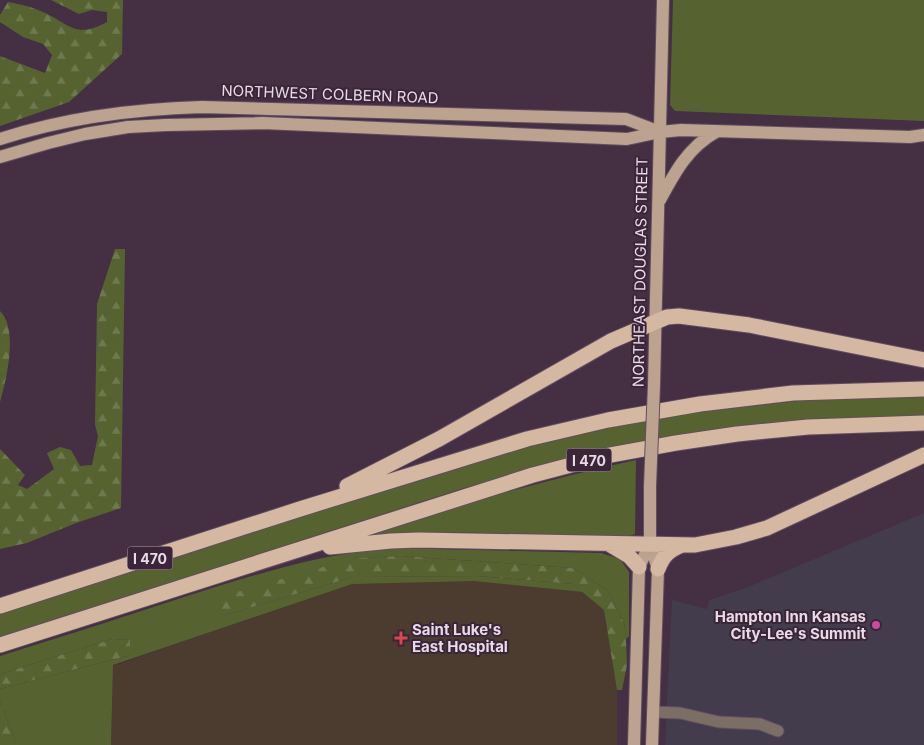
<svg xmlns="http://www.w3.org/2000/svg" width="924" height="745" font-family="Inter,sans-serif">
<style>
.commercial{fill:#423c4d}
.medical{fill:#4b3c2f}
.grass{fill:#566331}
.forest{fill:url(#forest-firs)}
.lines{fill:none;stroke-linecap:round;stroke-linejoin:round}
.minor-casing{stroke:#624e60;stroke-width:13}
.major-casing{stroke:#624e60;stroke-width:14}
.highway-casing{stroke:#624e60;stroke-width:17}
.minor{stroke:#7a6e65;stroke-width:11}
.major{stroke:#bba390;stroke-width:12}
.highway{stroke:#d5b8a1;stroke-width:15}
.major-bridge-casing{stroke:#624e60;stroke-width:14;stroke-linecap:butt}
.major-bridge{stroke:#bba390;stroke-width:12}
.hotel-dot{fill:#d1479c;stroke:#3a2539;stroke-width:2}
.health-dot{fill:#e0444e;stroke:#3a2539;stroke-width:2}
.labels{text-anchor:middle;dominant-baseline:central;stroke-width:4;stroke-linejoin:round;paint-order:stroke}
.shield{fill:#3a2539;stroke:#b4a4b2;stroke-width:1}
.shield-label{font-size:14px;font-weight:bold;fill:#e8dae6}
.street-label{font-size:15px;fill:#e8dae6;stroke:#3a2539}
.poi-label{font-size:15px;font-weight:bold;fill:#e8dae6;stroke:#3a2539;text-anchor:end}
</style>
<defs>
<pattern id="forest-firs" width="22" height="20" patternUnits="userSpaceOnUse" patternTransform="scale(1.25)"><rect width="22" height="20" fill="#566331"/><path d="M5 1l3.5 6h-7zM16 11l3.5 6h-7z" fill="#6e794f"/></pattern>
</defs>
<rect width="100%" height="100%" fill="#452f43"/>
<path class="commercial" d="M 924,513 L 924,745 L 665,745 L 672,600 L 707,609 L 709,600 L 748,587 Z"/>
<path class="medical" d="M 474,581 L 583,592 L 604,610 L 617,690 L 617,745 L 111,745 L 113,666 L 352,583 Z"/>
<path class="grass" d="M 673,0 L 924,0 L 924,121 L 675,111 L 670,105 Z
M 924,395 L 924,418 L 801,422 L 520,472 L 464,488 L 0,637 L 0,614 L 358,498 L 533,445 L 600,429 L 701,411 L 807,400 Z
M 636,460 L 635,534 L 628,536 L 431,532 L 366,537 L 364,536 C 454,506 544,480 636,460 Z
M 391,548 L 601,553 L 620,559 L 629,572 L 629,636 L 626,639 L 624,623 L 608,591 L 573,568 L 401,556 L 355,558 L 222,616 L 353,577 L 477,576 L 573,584 L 583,592 L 474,581 L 352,584 L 113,665 L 111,745 L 17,745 L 0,701 L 0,689 L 130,655 L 130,640 L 112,639 L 0,674 L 0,656 C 60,637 121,618 181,598 C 250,576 318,554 391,548 Z"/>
<path class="forest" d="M 51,0 L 123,0 L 122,54 L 69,102 L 0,126 L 0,56 L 45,73 L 52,55 L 43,44 L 23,37 L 0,22 L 0,15 L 8,2 C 18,4 29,6 38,10 C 68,21 73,41 107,22 L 107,12 L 92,10 L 79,14 Z
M 115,249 L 125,249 L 121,508 L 76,523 L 27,543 L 0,549 L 0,449 L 25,475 L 18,485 L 27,489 L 54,469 L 47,453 L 60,447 L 71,450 L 80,466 L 92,465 L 98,436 L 95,425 L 97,304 Z
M 0,311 C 19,330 6,380 0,402 Z
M 401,556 L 573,568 L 608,591 L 624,623 L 626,639 L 627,665 L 622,690 L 617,690 L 604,610 L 573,584 L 477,576 L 353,577 L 222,616 L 207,609 L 216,598 L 354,558 Z
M 112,639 L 130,640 L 130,655 L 0,689 L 0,674 Z
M 0,701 L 17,745 L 0,745 Z"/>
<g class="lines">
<g class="minor-casing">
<path id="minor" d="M 653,712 L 680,713 L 719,722 L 760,724 L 778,731"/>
</g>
<g class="major-casing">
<path id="major" d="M 0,139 C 65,118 134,109 202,107 L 626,119 L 660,132
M 0,157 L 48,143 L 85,134 L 128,127 L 166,125 L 263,123 L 627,139 L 660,132 L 681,130 L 910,137 L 924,135
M 660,200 C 674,174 688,147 716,132
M 654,385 L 663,0
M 650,486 L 650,544 L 658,569 L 652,745
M 634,745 L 639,567 L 650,544"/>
</g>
<g class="highway-casing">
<path id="highway" d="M 347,486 L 439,439 L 611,341 L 667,317 L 679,316 L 749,325 L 924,360
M 609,544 L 629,556 L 639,567
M 330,547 L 391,541 L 419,540 L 695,545 L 736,537 L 767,528 L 924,455
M 658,569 C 663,556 669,550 682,545
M 0,606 L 300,509 L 527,439 L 608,420 L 700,404 L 793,393 L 924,389
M 0,645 L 533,475 L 605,456 L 676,443 L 737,434 L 808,427 L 924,423"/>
</g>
<use href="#minor" class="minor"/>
<use href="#major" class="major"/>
<use href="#highway" class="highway"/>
<g class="major-bridge-casing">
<path id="major-bridge" d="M 650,486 L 654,385"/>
</g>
<use href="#major-bridge" class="major-bridge"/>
</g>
<circle class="hotel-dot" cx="876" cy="625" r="5"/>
<path class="health-dot" d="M398.5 630.5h5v5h5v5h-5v5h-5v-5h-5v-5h5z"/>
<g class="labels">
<g class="shield">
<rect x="566.5" y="448.5" width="45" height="23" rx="4"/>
<rect x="127.5" y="546.5" width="45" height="23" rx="4"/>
</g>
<g class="shield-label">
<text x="589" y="460">I 470</text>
<text x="150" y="558">I 470</text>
</g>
<g class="street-label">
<text transform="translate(330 94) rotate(2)">NORTHWEST COLBERN ROAD</text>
<text transform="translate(640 272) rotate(-89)">NORTHEAST DOUGLAS STREET</text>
</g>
<g class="poi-label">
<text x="866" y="616">Hampton Inn Kansas<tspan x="866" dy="17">City-Lee's Summit</tspan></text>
<text x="412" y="629" text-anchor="start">Saint Luke's<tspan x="412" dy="17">East Hospital</tspan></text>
</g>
</g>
</svg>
